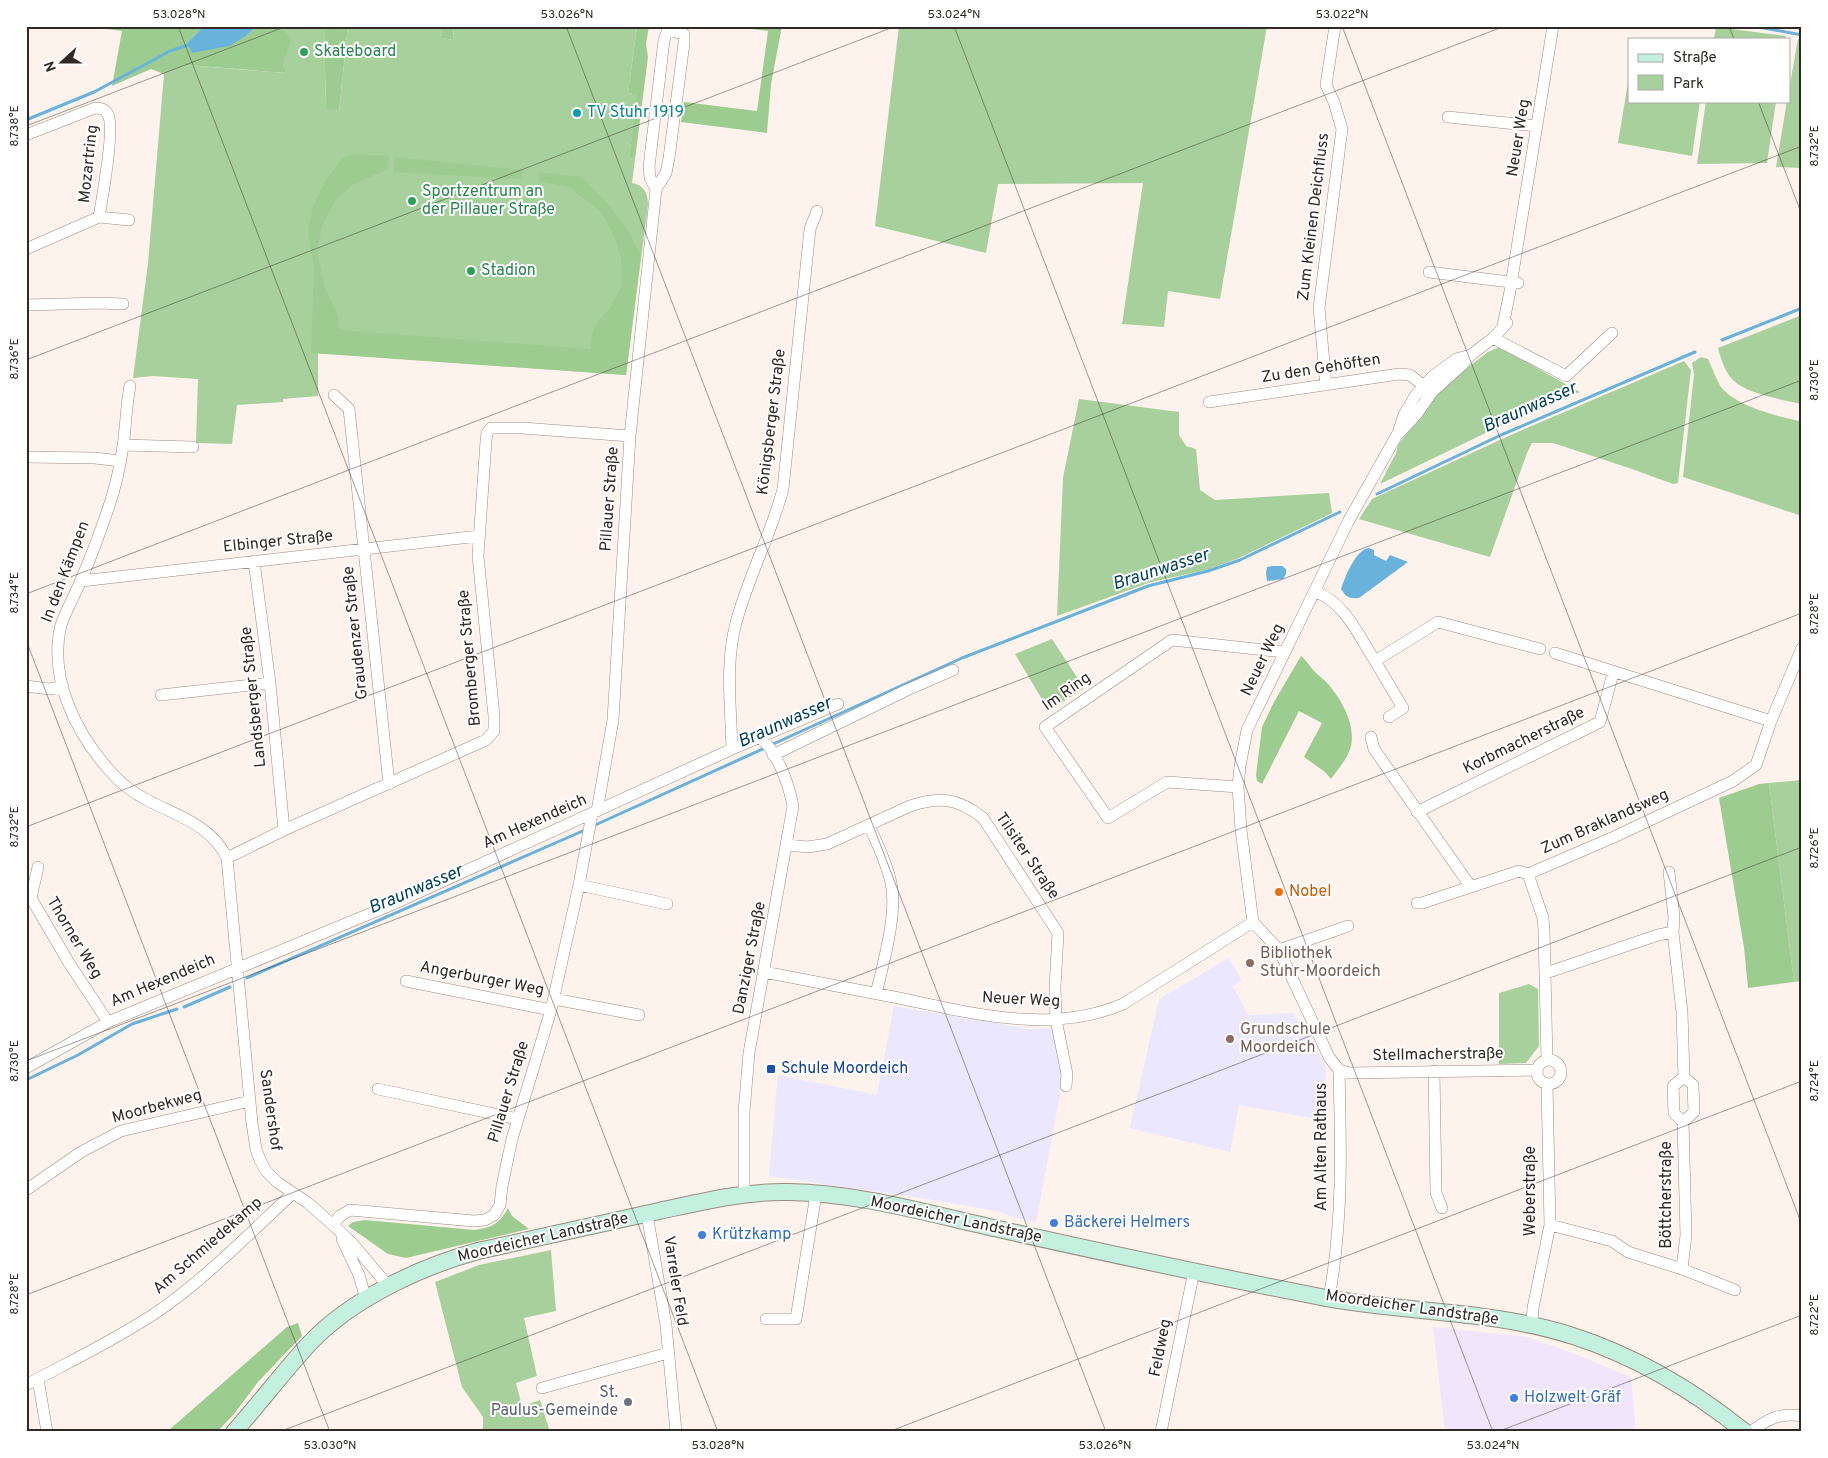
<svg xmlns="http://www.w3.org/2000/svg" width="1828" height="1458" font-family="Overpass,sans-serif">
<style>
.industrial{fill:#f0e5fa}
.education{fill:#eae7fe}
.green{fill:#a7d09c}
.forest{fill:#9dcc91}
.water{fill:#69b2dc}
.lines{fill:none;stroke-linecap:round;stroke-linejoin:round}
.stream{stroke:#69b2dc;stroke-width:3}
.street-casing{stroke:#9c8b81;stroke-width:12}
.secondary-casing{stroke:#9c8b81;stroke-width:18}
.street{stroke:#fff;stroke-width:11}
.secondary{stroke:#c3f0df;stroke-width:16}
.ticks{fill:none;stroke:#302925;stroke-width:1;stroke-opacity:0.45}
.leisure-dot{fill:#2e9e5b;stroke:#fff;stroke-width:2}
.culture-dot{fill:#0f9aa8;stroke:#fff;stroke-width:2}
.food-dot{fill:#e8710a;stroke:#fff;stroke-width:2}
.education-dot{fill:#8d6e63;stroke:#fff;stroke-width:2}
.transit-dot{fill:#1a4fb4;stroke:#fff;stroke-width:2}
.shop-dot{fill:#3f7fe0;stroke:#fff;stroke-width:2}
.worship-dot{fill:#6b7280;stroke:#fff;stroke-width:2}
.labels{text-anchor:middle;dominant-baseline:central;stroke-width:4;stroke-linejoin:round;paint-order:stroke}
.leisure-label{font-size:16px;fill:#27864d;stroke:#fff;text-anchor:start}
.culture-label{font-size:16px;fill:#0d838f;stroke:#fff;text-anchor:start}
.street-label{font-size:16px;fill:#302925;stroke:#fff}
.food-label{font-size:16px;fill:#c56008;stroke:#fff;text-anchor:start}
.education-label{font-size:16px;fill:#785e54;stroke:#fff;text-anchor:start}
.transit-label{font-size:16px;fill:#164399;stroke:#fff;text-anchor:start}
.shop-label{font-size:16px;fill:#366cbe;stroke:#fff;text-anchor:start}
.worship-label{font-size:16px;fill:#5b616d;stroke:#fff;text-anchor:end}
.water-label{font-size:18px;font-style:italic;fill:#00415d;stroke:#fff}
.neatline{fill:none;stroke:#302925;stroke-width:2}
.ticks-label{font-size:12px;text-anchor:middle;fill:#302925}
</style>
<rect width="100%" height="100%" fill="#fef2ec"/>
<path class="industrial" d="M 1433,1327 L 1528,1337 L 1575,1354 L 1631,1377 L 1636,1432 L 1445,1432 Z"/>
<path class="education" d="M 1229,958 L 1242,981 L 1233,986 L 1248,1015 L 1293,1013 L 1325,1064 L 1328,1121 L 1239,1105 L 1230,1152 L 1130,1128 L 1159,999 Z
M 894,1006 L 1030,1029 L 1054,1028 L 1064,1073 L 1036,1222 L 1013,1217 L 1001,1212 L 934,1200 L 769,1176 L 778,1075 L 877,1095 Z"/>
<path class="green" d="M 281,26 L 324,26 L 326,108 L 339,111 L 348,26 L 442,26 L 441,38 L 453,40 L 454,26 L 637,26 L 628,93 L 638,95 L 629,158 L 635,159 L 632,183 C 644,185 648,193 648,205 L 626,375 L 318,353 L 318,396 L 283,399 L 283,402 L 237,405 L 232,444 L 196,443 L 198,379 L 153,376 L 133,378 L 148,263 L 164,74 L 187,65 L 285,73 L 283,64 L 284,29 Z
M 899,26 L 1267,26 L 1220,299 L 1168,291 L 1164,327 L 1122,324 L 1143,183 L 998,184 L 986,253 L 875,226 Z
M 1716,27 L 1786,36 L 1785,39 L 1714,39 Z
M 1798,39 L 1802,39 L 1802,168 L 1776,167 L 1787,101 L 1789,101 L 1789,90 Z
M 1629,76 L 1629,101 L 1700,101 L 1692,156 L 1618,143 Z
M 1706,101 L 1776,101 L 1767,163 L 1697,164 Z
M 1802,315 L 1802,404 C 1783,400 1748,394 1734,381 C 1725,373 1721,359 1718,348 Z
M 1499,347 L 1580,392 L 1494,429 L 1380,484 L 1396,453 L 1398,445 L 1442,387 L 1488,352 Z
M 1701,357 L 1708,359 C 1712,367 1716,379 1721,387 C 1737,407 1778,416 1802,422 L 1802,516 L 1683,477 L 1694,374 L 1692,363 Z
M 1684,361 L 1691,370 L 1678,483 L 1673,484 L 1632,469 L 1553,443 L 1532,443 L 1527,453 L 1490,557 L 1359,519 L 1372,499 L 1513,434 Z
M 1079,399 L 1179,412 L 1179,435 L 1186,446 L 1196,449 L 1200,490 L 1215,500 L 1329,493 L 1332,513 L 1239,558 L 1206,570 L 1151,582 L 1057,616 L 1063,478 Z
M 1052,639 L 1084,688 L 1049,711 L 1015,654 Z
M 1802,780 L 1802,981 L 1794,982 L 1769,783 Z
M 1529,984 L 1538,989 L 1539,1046 L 1526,1063 L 1499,1064 L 1499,993 Z
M 551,1250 L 556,1311 L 524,1318 L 537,1376 L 516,1383 L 522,1406 L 540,1400 L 550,1432 L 483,1432 L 483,1417 L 462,1387 L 435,1282 L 479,1265 Z"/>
<path class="forest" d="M 81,26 L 204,26 L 187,43 L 192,53 L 246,36 L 257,26 L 281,26 L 291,40 L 283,64 L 286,73 L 187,65 L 164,74 L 151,69 L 112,86 L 122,31 Z
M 324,26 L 348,26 L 339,111 L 326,109 Z
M 442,26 L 454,26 L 453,40 L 441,38 Z
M 637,26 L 649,26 L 646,44 L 648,57 L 635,159 L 629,158 L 637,95 L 628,93 Z
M 727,26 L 782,26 L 771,84 L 767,133 L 681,122 L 684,102 L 757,111 L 768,31 Z
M 353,154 L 389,156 L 387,171 L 384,171 L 353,184 L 335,201 L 322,226 L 317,252 L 325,289 L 338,315 L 339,330 L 590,349 L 593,332 L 598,321 L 610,308 L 622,285 L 621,258 L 613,234 L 601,212 L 569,187 L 539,181 L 538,172 L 582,177 L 610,206 L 628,231 L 641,255 L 626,375 L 311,353 L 314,266 L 308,232 L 313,206 L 326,180 L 342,159 Z
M 395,157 L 523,170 L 521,179 L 393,172 Z
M 1301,656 C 1308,662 1310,667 1316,673 C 1319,676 1324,679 1327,683 C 1341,698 1356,725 1351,746 C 1348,758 1338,769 1331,779 L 1325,772 L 1304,757 L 1322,723 L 1299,711 L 1262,784 L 1257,781 L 1256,775 L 1262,727 L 1274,702 Z
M 1769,783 L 1794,982 L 1748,988 L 1744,947 L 1719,798 L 1759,784 Z
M 508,1208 L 512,1216 L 529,1229 L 406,1258 L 388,1254 L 348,1226 L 353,1222 L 365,1220 L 475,1230 C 493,1227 499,1224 508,1208 Z
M 298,1323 L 302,1336 L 258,1382 L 234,1414 L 217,1432 L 169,1432 L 169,1430 L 287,1327 Z"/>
<path class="water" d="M 204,26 L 257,26 L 246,36 L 229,46 L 192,53 L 187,43 Z
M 1369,548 L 1374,550 L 1374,555 L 1386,561 L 1390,555 L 1408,562 L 1359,598 C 1349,599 1346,597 1341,589 C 1345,577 1356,549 1369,548 Z
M 1272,566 L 1282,566 L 1286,569 L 1286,574 L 1283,579 L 1267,581 L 1266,573 L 1267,567 Z"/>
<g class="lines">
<path class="stream" d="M 1753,26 L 1802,35
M 26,120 L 94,92 L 170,51 L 191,44
M 1722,340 L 1802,308
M 1377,494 L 1501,435 L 1695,352
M 771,745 L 962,658 L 1148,586 L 1208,571 L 1240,560 L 1340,512
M 593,826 L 765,748
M 247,978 L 585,830
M 184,1007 L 230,987
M 26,1080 L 78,1055 L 132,1024 L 177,1009"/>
<g class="street-casing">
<path id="street" d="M 1448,117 L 1537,126
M 26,135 L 95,108 C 101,108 106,109 108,115 C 115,127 102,200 99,217 L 26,249
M 99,217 L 129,220
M 1429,272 L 1518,283
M 26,305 L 100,303 L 123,304
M 1503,326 L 1510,291 L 1553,26
M 1493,338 L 1566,376 L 1612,333
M 1326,385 L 1319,308 L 1342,129 L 1334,102 L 1326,85 L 1335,26
M 130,386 C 126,406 126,426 123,446 C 120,468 115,489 108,509 C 100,533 91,557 81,580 C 75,595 66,610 61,625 C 48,678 76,733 110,771 C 120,783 135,794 149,801 C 178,816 211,825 227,858 L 252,1123 L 256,1149 L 260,1160 L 266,1171 L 277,1182 L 308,1203 L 333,1225 L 352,1243 L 389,1287
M 334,395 L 349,409 L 389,784
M 1209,402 L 1399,374 L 1410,375 L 1432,392
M 1400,432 L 1416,415 L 1432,392 L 1462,365 L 1471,355 L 1493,338 L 1507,323
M 123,445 L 193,447
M 26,457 L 95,458 L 120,461
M 254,561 L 270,683 L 284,830
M 81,581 L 479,536
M 1316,592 C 1345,603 1359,636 1375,661 L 1438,622 L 1540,649
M 1555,653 L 1771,721
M 1375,661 L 1403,708 L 1389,717
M 26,686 L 49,689 L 63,687
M 161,695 L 270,683
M 1371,737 L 1374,749 L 1471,887
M 732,749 C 731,708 725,663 736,623 C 748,577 771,535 783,489 L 810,229 L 817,211
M 773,755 L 907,690 L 953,670
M 1238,787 L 1167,782 L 1108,818 L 1045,727 L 1172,640 L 1284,652
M 597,811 L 613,720 L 630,436 L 656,189 L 666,173 L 669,158 L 684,43 L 684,34 L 675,32 L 667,32 L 664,40 L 649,167 L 650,178 L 656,189
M 1417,812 L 1600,722 L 1613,673
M 869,825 C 877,844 887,863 891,883 C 898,912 883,964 876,994
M 787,845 L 808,847 L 827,844 L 910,806 C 939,796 958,798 983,818 L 1058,933 L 1055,988 L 1056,1020 L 1067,1074 L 1066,1086
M 227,858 L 284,830 L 468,748 L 486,740 L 494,731 L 494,716 L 478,556 L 486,441 L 487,433 L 491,428 L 522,428 L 630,436
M 38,867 L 31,898 L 69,963 L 108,1022
M 1669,872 L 1674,917 L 1673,932 L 1682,1012 L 1684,1077 L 1693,1085 L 1694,1112 L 1683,1122
M 1528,874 L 1543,918 L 1544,930 L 1547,1060
M 579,885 L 667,904
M 1417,903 L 1422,903 L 1519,871 L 1528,874 L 1614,837 L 1733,781 L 1756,765 L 1771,721 L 1802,648
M 1279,950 L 1348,926
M 764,972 C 809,981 854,989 899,998 C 971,1013 1051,1035 1123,1004 L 1253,922
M 1546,973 L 1658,935 L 1673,932
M 406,981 L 551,1010
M 554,999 L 639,1015
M1537 1072a12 12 0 1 1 24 0a12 12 0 1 1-24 0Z
M 26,1068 L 108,1022 L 391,905 L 732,749 L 838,704
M 1339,1070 L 1350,1073 L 1537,1070
M 1434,1071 L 1436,1193 L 1442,1208
M 378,1089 L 518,1119
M 26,1190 L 81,1152 L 121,1131 L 250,1101
M 744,1195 L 744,1112 L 749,1053 L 793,806 C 789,785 777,750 759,737
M 647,1214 L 666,1325 L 676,1432
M 333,1225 L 340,1216 L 350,1210 L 474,1221 L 485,1220 L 494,1215 L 500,1205 L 502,1186 L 512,1139 L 551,1010 L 579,885 L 592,814
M 1550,1225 L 1612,1241 L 1628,1252 L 1682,1269 L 1735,1290
M 342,1239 L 359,1275 L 366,1299
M 1682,1269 L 1686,1235 L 1683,1122 L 1674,1113 L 1673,1086 L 1684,1077
M 1329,1298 C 1343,1223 1341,1146 1339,1070 L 1329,1057 L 1279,950 L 1253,922 L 1241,830 L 1238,787 L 1240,766 L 1247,730 L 1349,520 L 1398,433 L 1404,415 L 1415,396 L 1432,377 L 1456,359 L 1471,355
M 766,1319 L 796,1319 L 816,1194
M 1532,1326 L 1533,1308 L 1550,1225 L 1547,1084
M 38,1379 L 47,1432
M 26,1385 C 69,1362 113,1341 154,1314 C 202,1282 249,1234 292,1194
M 542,1388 L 668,1353
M 1161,1432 L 1194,1271
M 1751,1432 C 1767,1419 1781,1412 1802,1416"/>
</g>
<g class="secondary-casing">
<path id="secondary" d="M 234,1432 C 260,1403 283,1372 309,1344 C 351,1299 420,1267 478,1251 C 539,1238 599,1224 659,1211 C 701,1202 745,1191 789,1192 C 861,1193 933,1215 1003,1230 C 1110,1254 1218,1277 1326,1298 C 1407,1313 1493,1310 1573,1336 C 1635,1356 1694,1391 1745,1432"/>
</g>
<use href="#street" class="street"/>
<use href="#secondary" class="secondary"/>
</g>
<path class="ticks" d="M 178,26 L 718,1432M 566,26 L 1106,1432M 954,26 L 1493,1432M 1342,26 L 1802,1225M 1729,26 L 1734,39M 1758,101 L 1802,215M 26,126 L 287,26M 26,360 L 896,26M 26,594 L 1505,26M 26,640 L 330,1432M 26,827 L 1802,146M 26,1061 L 1802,380M 26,1295 L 1802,613M 279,1432 L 1802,847M 888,1432 L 1802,1081M 1497,1432 L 1802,1315"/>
<g class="leisure-dot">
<circle cx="304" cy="52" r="5"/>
<circle cx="412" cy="201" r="5"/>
<circle cx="471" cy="271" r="5"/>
</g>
<circle class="culture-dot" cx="577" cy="113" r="5"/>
<circle class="food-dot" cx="1279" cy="892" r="5"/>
<g class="education-dot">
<circle cx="1250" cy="963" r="5"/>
<circle cx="1230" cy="1039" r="5"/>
</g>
<rect class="transit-dot" x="766" y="1064" width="10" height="10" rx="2.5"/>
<g class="shop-dot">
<circle cx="1054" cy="1223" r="5"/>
<circle cx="702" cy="1235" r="5"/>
<circle cx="1514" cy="1398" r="5"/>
</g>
<circle class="worship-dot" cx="628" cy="1402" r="5"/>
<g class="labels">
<g class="leisure-label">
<text x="314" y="52">Skateboard</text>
<text x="422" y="192">Sportzentrum an<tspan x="422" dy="18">der Pillauer Straße</tspan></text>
<text x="481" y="271">Stadion</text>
</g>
<g class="culture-label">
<text x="587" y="113">TV Stuhr 1919</text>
</g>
<g class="street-label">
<text transform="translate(1519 138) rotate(-81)">Neuer Weg</text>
<text transform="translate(89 164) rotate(-84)">Mozartring</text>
<text transform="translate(1314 217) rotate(-83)">Zum Kleinen Deichfluss</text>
<text transform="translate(1321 369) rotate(-9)">Zu den Gehöften</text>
<text transform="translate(772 422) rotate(-83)">Königsberger Straße</text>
<text transform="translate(610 499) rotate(-86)">Pillauer Straße</text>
<text transform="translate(278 542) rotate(-6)">Elbinger Straße</text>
<text transform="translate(66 572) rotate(-69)">In den Kämpen</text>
<text transform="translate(356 633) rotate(-96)">Graudenzer Straße</text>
<text transform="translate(470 658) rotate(-95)">Bromberger Straße</text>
<text transform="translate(1263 660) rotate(-64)">Neuer Weg</text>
<text transform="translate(1067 692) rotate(-35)">Im Ring</text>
<text transform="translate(254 697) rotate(-96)">Landsberger Straße</text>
<text transform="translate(1524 741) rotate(-26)">Korbmacherstraße</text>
<text transform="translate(535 822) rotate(-24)">Am Hexendeich</text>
<text transform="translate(1605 822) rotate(-24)">Zum Braklandsweg</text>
<text transform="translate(1027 856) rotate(56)">Tilsiter Straße</text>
<text transform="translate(74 938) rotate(59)">Thorner Weg</text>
<text transform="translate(750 958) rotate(-79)">Danziger Straße</text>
<text transform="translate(482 979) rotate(11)">Angerburger Weg</text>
<text transform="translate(163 981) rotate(-23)">Am Hexendeich</text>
<text transform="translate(1021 1000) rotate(3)">Neuer Weg</text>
<text transform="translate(1438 1055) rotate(-1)">Stellmacherstraße</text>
<text transform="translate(509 1092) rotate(-73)">Pillauer Straße</text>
<text transform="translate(157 1107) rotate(-15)">Moorbekweg</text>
<text transform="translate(270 1110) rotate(82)">Sandershof</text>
<text transform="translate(1322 1147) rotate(-90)">Am Alten Rathaus</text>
<text transform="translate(1531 1191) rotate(-90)">Weberstraße</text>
<text transform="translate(1667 1195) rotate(-90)">Böttcherstraße</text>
<text transform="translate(956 1220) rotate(12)">Moordeicher Landstraße</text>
<text transform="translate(543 1238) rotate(-13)">Moordeicher Landstraße</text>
<text transform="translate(208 1246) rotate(-41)">Am Schmiedekamp</text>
<text transform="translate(675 1281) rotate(81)">Varreler Feld</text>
<text transform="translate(1412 1308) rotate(8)">Moordeicher Landstraße</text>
<text transform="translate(1161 1348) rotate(-79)">Feldweg</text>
</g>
<g class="food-label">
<text x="1289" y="892">Nobel</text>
</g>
<g class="education-label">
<text x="1260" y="954">Bibliothek<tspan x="1260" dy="18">Stuhr-Moordeich</tspan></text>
<text x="1240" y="1030">Grundschule<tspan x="1240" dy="18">Moordeich</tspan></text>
</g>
<g class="transit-label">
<text x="781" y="1069">Schule Moordeich</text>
</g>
<g class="shop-label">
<text x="1064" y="1223">Bäckerei Helmers</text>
<text x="712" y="1235">Krützkamp</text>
<text x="1524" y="1398">Holzwelt Gräf</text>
</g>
<g class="worship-label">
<text x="618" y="1393">St.<tspan x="618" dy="18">Paulus-Gemeinde</tspan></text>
</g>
<g class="water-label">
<text transform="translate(1530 408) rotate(-24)">Braunwasser</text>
<text transform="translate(1161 570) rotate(-18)">Braunwasser</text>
<text transform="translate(785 723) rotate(-24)">Braunwasser</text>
<text transform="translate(416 890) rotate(-23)">Braunwasser</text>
</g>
</g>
<rect width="1828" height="1458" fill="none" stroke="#ffffff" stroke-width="55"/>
<rect x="1628" y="38" width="162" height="65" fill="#ffffff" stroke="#aca9a8"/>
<rect x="1638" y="54" width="25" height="8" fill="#c3f0df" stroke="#aca9a8"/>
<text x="1673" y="62" font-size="15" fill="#302925">Straße</text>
<rect x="1638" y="75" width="25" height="15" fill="#a7d09c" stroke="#aca9a8"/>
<text x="1673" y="88" font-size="15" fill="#302925">Park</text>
<g transform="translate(62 62) rotate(249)" stroke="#ffffff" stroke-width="4" paint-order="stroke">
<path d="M0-4L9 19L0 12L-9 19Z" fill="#302925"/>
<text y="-8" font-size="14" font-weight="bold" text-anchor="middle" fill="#302925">N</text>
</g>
<rect x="28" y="28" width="1772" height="1402" class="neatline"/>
<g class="ticks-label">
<text x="179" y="18">53.028°N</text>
<text x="567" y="18">53.026°N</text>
<text x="954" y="18">53.024°N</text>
<text x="1342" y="18">53.022°N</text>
<text transform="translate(14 126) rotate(-90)" y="4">8.738°E</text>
<text transform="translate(1814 146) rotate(-90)" y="4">8.732°E</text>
<text transform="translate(14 359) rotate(-90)" y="4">8.736°E</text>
<text transform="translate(1814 380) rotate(-90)" y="4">8.730°E</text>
<text transform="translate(14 593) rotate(-90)" y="4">8.734°E</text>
<text transform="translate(1814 614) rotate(-90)" y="4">8.728°E</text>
<text transform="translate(14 827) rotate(-90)" y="4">8.732°E</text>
<text transform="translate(1814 848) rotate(-90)" y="4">8.726°E</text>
<text transform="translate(14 1061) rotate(-90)" y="4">8.730°E</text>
<text transform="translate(1814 1081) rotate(-90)" y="4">8.724°E</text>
<text transform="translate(14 1294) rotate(-90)" y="4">8.728°E</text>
<text transform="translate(1814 1315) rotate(-90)" y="4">8.722°E</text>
<text x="330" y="1449">53.030°N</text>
<text x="718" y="1449">53.028°N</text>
<text x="1105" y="1449">53.026°N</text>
<text x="1493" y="1449">53.024°N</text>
</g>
</svg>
